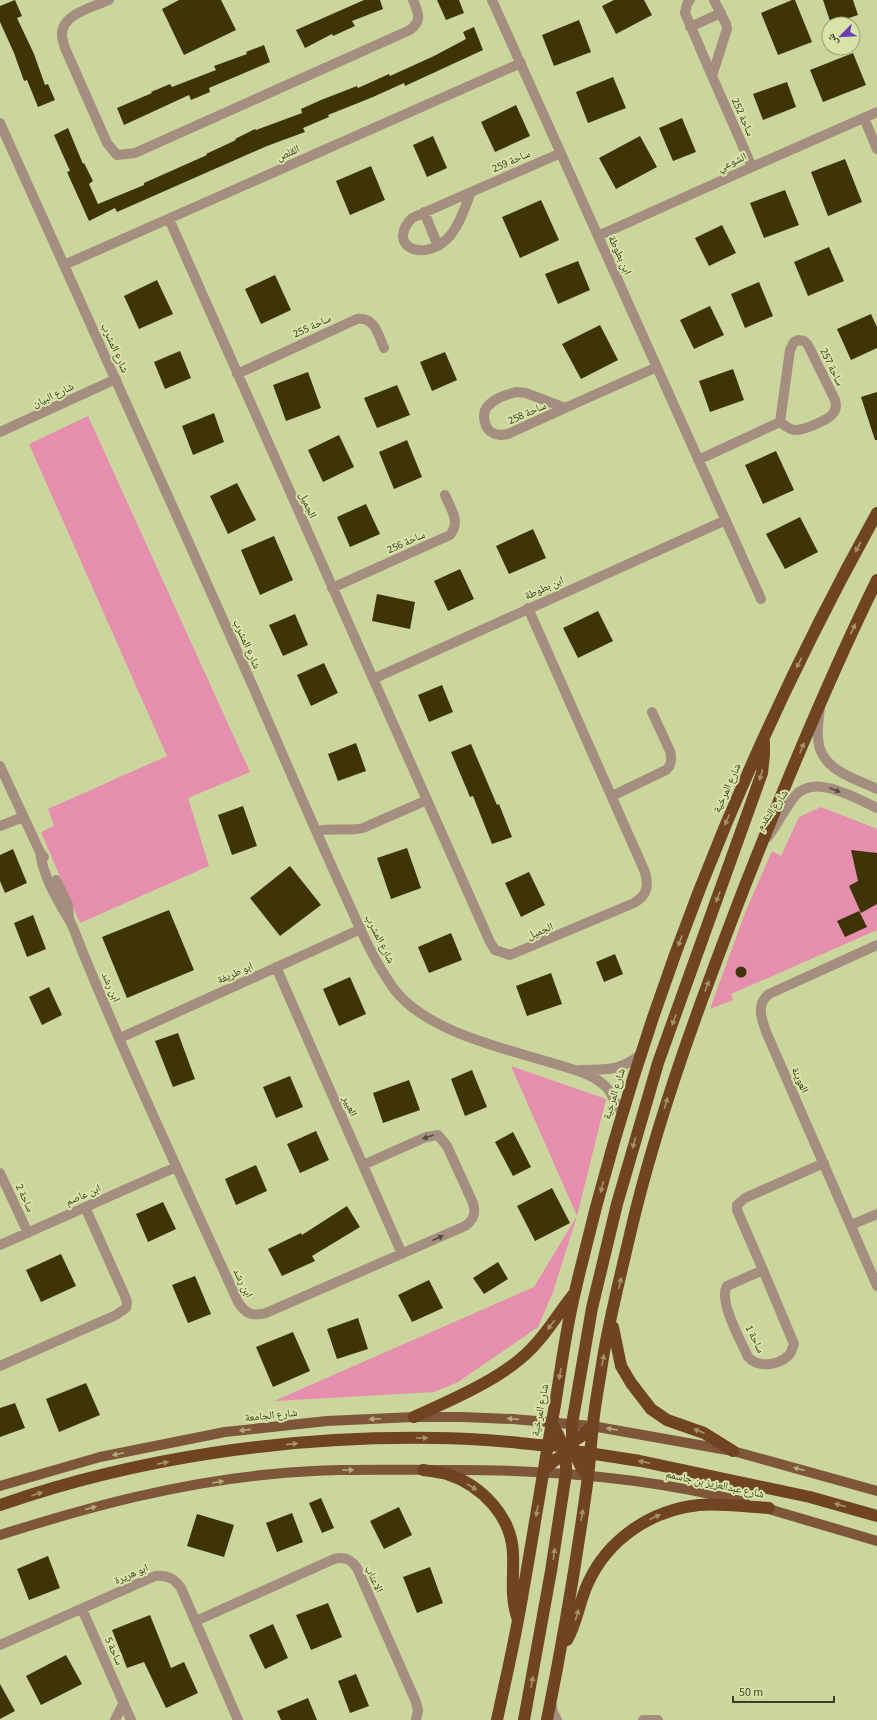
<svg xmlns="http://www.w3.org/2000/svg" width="877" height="1720" font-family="'Source Sans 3','Noto Naskh Arabic',sans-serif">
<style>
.green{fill:#e58eae}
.building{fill:#3e3408}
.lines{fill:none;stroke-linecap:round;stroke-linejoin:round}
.minor{stroke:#a48e7f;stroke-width:10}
.major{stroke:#7e573b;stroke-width:10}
.highway{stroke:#704322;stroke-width:12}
.oneway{fill:#a49365}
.oneway2{fill:#4f4e38}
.oneway3{fill:#b4ab7c}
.labels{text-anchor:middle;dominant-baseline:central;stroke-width:4;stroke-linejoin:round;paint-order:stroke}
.street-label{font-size:11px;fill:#3a3e26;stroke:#d8e3a8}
</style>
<rect width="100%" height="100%" fill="#cbd69c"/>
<path class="green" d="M 88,416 L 250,772 L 188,798 L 209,866 L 80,923 L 41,832 L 54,826 L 48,809 L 167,756 L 29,444 Z
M 821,807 L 877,829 L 877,930 L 731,994 L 733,1000 L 710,1009 L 745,913 L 772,851 L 781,856 L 799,817 Z
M 511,1066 L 606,1099 L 577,1216 L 553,1292 L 538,1327 L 458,1382 L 434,1392 L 274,1401 L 534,1287 L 577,1216 Z"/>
<path class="building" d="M 15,0 L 22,16 L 17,18 L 34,54 L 45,85 L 48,84 L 55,100 L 38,107 L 27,80 L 24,81 L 14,53 L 0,22 L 0,6 Z
M 179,0 L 221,0 L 236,30 L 184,55 L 162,9 Z
M 364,0 L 380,0 L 383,9 L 352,21 L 355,26 L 333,36 L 332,34 L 305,48 L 296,30 Z
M 437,0 L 459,0 L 464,13 L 446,20 Z
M 614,0 L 644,0 L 652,15 L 616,34 L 602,6 Z
M 792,0 L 795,0 L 812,42 L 778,55 L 761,13 Z
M 823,0 L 853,0 L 858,15 L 831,24 Z
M 579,20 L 591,52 L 554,66 L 542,35 Z
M 474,27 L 483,50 L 405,86 L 404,83 L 373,97 L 328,115 L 329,117 L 303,128 L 305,132 L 267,146 L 117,212 L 115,208 L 89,221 L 67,172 L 70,171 L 54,135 L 68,128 L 83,164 L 84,163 L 93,181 L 89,184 L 98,204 L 144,185 L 144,183 L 207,155 L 206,154 L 236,140 L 235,139 L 255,129 L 256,130 L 302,113 L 301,109 L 321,100 L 357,86 L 358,88 L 389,74 L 390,76 L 434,56 L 466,39 L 463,32 Z
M 264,45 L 270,62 L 209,88 L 210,92 L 191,100 L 189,95 L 124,125 L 117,108 L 152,93 L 151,92 L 170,84 L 172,87 L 216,70 L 214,66 L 247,54 L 246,52 Z
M 853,53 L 866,85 L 823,102 L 810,70 Z
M 613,77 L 626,108 L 588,123 L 576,92 Z
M 787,82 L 796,107 L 763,120 L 753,94 Z
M 516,105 L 530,136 L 495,152 L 481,122 Z
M 682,118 L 696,152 L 673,161 L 659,128 Z
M 433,136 L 447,168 L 427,177 L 413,145 Z
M 640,136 L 657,167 L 616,189 L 599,158 Z
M 845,159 L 862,202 L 828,216 L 811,172 Z
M 371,166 L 385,200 L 350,215 L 336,181 Z
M 785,190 L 799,225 L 764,238 L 750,203 Z
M 541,200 L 559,240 L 520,258 L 502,217 Z
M 722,225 L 736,253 L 709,266 L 695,238 Z
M 829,247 L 844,281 L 808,296 L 794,262 Z
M 578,261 L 590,290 L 558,304 L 545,274 Z
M 275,275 L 291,310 L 261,324 L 245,289 Z
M 157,280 L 173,314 L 139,329 L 124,296 Z
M 759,282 L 773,316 L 745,328 L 731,294 Z
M 710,306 L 724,335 L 694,349 L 680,320 Z
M 871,314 L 877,327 L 877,348 L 851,360 L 837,329 Z
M 600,325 L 618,360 L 581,379 L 562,344 Z
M 180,351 L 191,378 L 165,389 L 154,362 Z
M 445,352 L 457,380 L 432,391 L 420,362 Z
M 733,369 L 744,400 L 710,412 L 699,381 Z
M 308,372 L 321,408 L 286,421 L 273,385 Z
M 397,385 L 410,415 L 377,428 L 364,398 Z
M 877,392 L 877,440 L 875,440 L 861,397 Z
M 214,413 L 224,442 L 193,455 L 182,426 Z
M 339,435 L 354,467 L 323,482 L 308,450 Z
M 407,440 L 422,477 L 394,489 L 379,452 Z
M 776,451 L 794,490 L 763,504 L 745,465 Z
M 237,483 L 256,520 L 228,534 L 210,496 Z
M 366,504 L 380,534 L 350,547 L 337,517 Z
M 800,517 L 818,552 L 785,569 L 766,534 Z
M 533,529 L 546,558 L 509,574 L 496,546 Z
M 274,536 L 293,580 L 260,595 L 241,550 Z
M 460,569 L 474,599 L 448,611 L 434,581 Z
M 377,594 L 415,602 L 410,629 L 372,621 Z
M 598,611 L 613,641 L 578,658 L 563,628 Z
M 295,614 L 308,645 L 283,656 L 269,625 Z
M 324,663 L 338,693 L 311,706 L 297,675 Z
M 442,685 L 453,712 L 429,722 L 418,695 Z
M 356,743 L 366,771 L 338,781 L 328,754 Z
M 471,744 L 497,805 L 499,804 L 512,837 L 492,844 L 473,796 L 470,797 L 451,752 Z
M 243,806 L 257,846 L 232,855 L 218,815 Z
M 407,848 L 421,888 L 391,899 L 377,858 Z
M 13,849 L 27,883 L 5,893 L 0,881 L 0,855 Z
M 851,850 L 877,853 L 877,904 L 861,913 L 849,886 L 858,881 Z
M 290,866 L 321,905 L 280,936 L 250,898 Z
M 529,872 L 545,905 L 521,917 L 505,883 Z
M 169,910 L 194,970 L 127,998 L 102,937 Z
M 859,911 L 867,927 L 845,937 L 837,921 Z
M 33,915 L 46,949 L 27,957 L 14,923 Z
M 451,933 L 462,960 L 429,973 L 418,947 Z
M 615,954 L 623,974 L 604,982 L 596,962 Z
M735.5 972a5.5 5.5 0 1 1 11 0a5.5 5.5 0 1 1-11 0Z
M 551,973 L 562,1004 L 527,1016 L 516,986 Z
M 350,977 L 366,1014 L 339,1026 L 323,989 Z
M 49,987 L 62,1015 L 42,1025 L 29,997 Z
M 178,1033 L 195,1079 L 173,1087 L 155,1041 Z
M 472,1070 L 487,1107 L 465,1116 L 451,1079 Z
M 290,1076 L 303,1107 L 276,1118 L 263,1087 Z
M 409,1080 L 420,1110 L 383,1123 L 373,1093 Z
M 316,1131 L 329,1160 L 300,1173 L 287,1144 Z
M 513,1132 L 531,1167 L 513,1176 L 495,1142 Z
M 256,1165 L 267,1191 L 236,1205 L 225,1179 Z
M 552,1188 L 570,1223 L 535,1241 L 517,1206 Z
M 163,1202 L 176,1229 L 148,1242 L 136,1214 Z
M 347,1206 L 360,1227 L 312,1256 L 315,1261 L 282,1276 L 268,1249 L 301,1233 L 302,1235 Z
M 61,1254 L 76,1286 L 41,1302 L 26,1270 Z
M 498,1262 L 508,1279 L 484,1294 L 473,1278 Z
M 195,1276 L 211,1314 L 188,1323 L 172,1285 Z
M 429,1280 L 443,1308 L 412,1322 L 398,1295 Z
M 358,1318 L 368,1349 L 337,1359 L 327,1329 Z
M 293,1332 L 310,1371 L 273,1387 L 256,1347 Z
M 86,1383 L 100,1415 L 59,1432 L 46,1399 Z
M 15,1403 L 25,1428 L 0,1437 L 0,1408 Z
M 321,1498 L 334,1528 L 322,1533 L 309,1503 Z
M 399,1507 L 412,1535 L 384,1549 L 370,1521 Z
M 292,1513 L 303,1542 L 277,1552 L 266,1523 Z
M 197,1514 L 234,1525 L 224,1557 L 187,1546 Z
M 48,1556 L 60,1588 L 29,1600 L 17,1569 Z
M 430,1567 L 443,1603 L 417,1613 L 403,1577 Z
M 328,1603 L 342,1637 L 311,1650 L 296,1615 Z
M 150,1615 L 171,1668 L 184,1662 L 198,1693 L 166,1708 L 144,1662 L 127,1668 L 112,1630 Z
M 273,1624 L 288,1658 L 265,1669 L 249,1635 Z
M 66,1655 L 82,1684 L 41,1705 L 26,1676 Z
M 356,1674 L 369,1706 L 350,1713 L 338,1681 Z
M 0,1684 L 15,1711 L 0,1719 Z
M 308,1698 L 317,1720 L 281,1720 L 277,1711 Z"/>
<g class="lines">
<path class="minor" d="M 109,0 C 94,7 61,14 62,35 C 62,39 64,44 65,48 L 107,143 L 117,155 L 135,153 L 410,30 C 423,20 418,13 413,0
M 492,0 L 761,599
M 690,0 L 687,4 L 685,13 L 712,76 L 727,29 L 726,24 L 714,0
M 690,27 L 721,13
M 712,76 L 752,167
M 864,118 L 877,149
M 0,123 C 85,311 170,500 254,689 C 282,753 309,816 338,880 C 355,916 370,956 394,989 C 427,1033 508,1049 559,1065 C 575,1070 596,1075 608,1089 C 614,1097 617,1107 621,1116
M 471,192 C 465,207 459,227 447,239 C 422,263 386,245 412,218 Z
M 471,192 L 561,153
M 424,212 L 438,246
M 169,219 L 490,942 L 495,950 L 510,955 L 634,903 C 647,895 649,887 645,872 L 528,608
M 598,236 L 752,167 L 877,112
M 64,265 L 521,63
M 798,340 L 804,341 L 808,345 L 835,400 C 836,404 837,408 834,412 C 830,420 802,431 794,430 C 789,429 784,425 780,422 L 790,350 L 794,342 Z
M 237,374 L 357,319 C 375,317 378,334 384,348
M 516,392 L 526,393 L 565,408 L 508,434 C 503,435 498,436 493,433 C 484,429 481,413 488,406 C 495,398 506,395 516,392 Z
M 565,408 L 657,367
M 0,432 L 116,379
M 698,460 L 780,422
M 332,588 L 450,535 C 461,521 451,510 445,495
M 373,679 L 726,520
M 820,707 C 819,718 817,729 818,739 C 820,770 854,778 877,789
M 0,766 L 40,852 L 44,857
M 612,796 L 666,770 C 672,765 672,759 670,751 L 652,712
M 0,826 L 23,817
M 316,831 C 331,827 347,832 363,828 L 427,800
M 768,837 C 777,824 785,809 795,796 C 814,773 856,798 877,808
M 40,852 C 43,876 56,898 68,918 C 73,925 76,935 79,943 C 128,1064 184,1183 238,1302 C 245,1313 252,1317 266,1313 L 465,1226 C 474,1220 476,1213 473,1203 L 447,1146 L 438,1135 L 426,1137 L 363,1165
M 56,880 L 68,905 L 69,917
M 877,945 L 769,994 C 755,1005 762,1020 767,1034 L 877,1286
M 276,967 L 402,1254
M 120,1038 L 361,929
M 580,1070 C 606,1069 618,1072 640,1055
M 0,1173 L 28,1233
M 851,1225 L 877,1214
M 0,1245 L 176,1167
M 763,1270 L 794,1344 C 792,1348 792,1352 789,1355 C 778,1366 758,1368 748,1357 C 741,1341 718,1301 727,1286 Z
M 763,1270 L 737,1210 L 737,1205 L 745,1198 L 824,1163
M 0,1366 L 116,1315 L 126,1308 L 127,1302 L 124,1294 L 85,1207
M 82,1609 L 131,1720
M 196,1621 L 334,1559 C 344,1556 351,1559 357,1568 L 416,1702 L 418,1710 L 416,1720
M 0,1645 L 155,1576 C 167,1575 174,1578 181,1588 L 238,1720
M 551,1702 L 553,1712 L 557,1720
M 115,1720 L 123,1704
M 643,1720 L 658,1720"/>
<path class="major" d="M 0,1486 L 100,1457 L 225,1432 L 327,1421 L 414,1417 L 462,1417 L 513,1419 L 592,1426 L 637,1434 L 733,1451 L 877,1491
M 762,1507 L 877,1541
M 0,1535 C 88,1507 181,1482 273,1474 C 330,1468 387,1470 444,1470 C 545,1469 646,1477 745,1502"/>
<path class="highway" d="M 613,1327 L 621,1366 L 631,1383 L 651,1409 L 667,1420 L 704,1433 L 733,1451
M 414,1417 C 451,1400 504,1378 532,1348 C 548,1332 559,1312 573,1295
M 423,1470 C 430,1471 439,1472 447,1474 C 481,1485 512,1516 513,1554 C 514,1576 510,1595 517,1617
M 543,1472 C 553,1459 565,1452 582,1452 L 640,1461 L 810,1497 L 877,1516
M 588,1476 L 581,1467 L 574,1452 L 572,1436 L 572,1424 L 592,1308 L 617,1204 L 658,1063 L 762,773 L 764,755 L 764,742
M 0,1505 C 138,1457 288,1436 434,1438 C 463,1438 491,1440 520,1443 C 533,1444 548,1447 562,1445 C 575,1443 584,1435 592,1426
M 567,1640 C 577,1623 579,1602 588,1583 C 608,1539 651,1510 699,1505 C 722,1503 746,1507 769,1508
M 497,1720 C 504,1687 512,1653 518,1620 C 531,1549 542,1477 555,1405 C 561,1368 566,1329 575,1292 C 638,1020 741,758 877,513
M 524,1720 L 551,1571 L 566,1473 C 567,1454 562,1439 551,1423
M 547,1720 C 563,1640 577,1559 588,1477 C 590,1460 591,1442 593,1424 C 595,1404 599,1384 602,1364 C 609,1319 621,1274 631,1230 C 659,1112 701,1000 744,888 C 785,784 828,680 877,580"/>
</g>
<defs><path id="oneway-solid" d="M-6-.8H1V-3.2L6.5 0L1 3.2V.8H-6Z"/></defs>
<g class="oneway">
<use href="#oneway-solid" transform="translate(858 547) rotate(119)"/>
<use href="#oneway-solid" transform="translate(853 629) rotate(-65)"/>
<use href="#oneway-solid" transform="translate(799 663) rotate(116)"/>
<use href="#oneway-solid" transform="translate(802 748) rotate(-68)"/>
<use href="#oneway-solid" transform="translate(761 775) rotate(106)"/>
<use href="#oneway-solid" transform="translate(727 820) rotate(114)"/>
<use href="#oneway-solid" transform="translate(718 897) rotate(110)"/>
<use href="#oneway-solid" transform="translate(680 941) rotate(110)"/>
<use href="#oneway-solid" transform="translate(707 986) rotate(-70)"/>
<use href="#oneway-solid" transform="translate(674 1020) rotate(110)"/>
<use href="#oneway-solid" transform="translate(666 1103) rotate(-74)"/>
<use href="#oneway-solid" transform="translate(634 1143) rotate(106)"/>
<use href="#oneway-solid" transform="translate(602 1187) rotate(104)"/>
<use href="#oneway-solid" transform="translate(620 1283) rotate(-78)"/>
<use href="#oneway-solid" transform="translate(551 1325) rotate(127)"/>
<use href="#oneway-solid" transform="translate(603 1360) rotate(-79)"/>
<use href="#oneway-solid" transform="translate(560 1374) rotate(100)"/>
<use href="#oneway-solid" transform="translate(699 1431) rotate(-157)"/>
<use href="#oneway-solid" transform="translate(422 1438)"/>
<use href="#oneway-solid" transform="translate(292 1444) rotate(-6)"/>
<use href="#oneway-solid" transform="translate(644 1462) rotate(-169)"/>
<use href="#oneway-solid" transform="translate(163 1463) rotate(-11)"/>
<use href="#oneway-solid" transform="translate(472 1487) rotate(32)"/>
<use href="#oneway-solid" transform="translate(37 1494) rotate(-17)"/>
<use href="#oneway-solid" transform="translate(840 1505) rotate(-164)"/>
<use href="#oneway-solid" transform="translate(537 1511) rotate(100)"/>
<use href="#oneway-solid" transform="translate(582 1515) rotate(-81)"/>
<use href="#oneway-solid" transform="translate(655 1517) rotate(-24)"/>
<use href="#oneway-solid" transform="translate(554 1554) rotate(-82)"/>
<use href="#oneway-solid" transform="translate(577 1615) rotate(-73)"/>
<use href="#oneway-solid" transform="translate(532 1682) rotate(-80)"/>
</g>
<g class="oneway2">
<use href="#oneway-solid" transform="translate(835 790) rotate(23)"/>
<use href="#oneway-solid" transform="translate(428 1137) rotate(161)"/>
<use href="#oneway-solid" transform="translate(438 1238) rotate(-24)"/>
</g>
<g class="oneway3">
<use href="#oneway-solid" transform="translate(375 1419) rotate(177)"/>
<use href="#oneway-solid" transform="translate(513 1419) rotate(-176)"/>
<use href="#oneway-solid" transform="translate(612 1429) rotate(-171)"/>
<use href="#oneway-solid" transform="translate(245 1430) rotate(174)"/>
<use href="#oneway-solid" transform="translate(118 1454) rotate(168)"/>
<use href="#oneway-solid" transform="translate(799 1469) rotate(-165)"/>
<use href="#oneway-solid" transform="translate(348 1470)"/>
<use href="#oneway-solid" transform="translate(218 1482) rotate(-9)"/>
<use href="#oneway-solid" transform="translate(91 1508) rotate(-15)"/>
</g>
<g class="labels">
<g class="street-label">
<text transform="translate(743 117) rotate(66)">ساحة 252</text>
<text transform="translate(288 153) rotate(-24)">القلص</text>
<text transform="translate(511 161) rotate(-24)">ساحة 259</text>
<text transform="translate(732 162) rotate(-24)">الشوعي</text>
<text transform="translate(620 255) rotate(66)">ابن بطوطة</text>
<text transform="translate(312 326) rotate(-25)">ساحة 255</text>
<text transform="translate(115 348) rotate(66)">شارع المشرب</text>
<text transform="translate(832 367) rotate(64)">ساحة 257</text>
<text transform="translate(53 395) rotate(-25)">شارع البيان</text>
<text transform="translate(527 413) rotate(-24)">ساحة 258</text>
<text transform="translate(308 505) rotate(66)">الجميل</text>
<text transform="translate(406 542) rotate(-24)">ساحة 256</text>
<text transform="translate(544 588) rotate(-24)">ابن بطوطة</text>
<text transform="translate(247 644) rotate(66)">شارع المشرب</text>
<text transform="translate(727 788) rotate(-66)">شارع المرخية</text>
<text transform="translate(772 810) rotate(-55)">شارع التقدم</text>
<text transform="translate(540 931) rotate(-23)">الجميل</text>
<text transform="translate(380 939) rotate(63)">شارع المشرب</text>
<text transform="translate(235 973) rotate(-24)">ابو طريفة</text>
<text transform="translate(111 987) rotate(66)">ابن رشد</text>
<text transform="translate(800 1080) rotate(66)">العوينة</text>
<text transform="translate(614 1094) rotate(-73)">شارع المرخية</text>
<text transform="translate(350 1106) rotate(66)">العبير</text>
<text transform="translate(83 1195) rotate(-24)">ابن عاصم</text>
<text transform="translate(25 1198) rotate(65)">ساحة 2</text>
<text transform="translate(243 1283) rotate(64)">ابن رشد</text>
<text transform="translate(755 1339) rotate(64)">ساحة 1</text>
<text transform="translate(540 1410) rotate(-79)">شارع المرخية</text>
<text transform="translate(271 1415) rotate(-6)">شارع الجامعة</text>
<text transform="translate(715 1484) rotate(12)">شارع عبدالعزيز بن جاسمم</text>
<text transform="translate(131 1574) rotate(-23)">ابو هريرة</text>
<text transform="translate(374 1579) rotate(65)">الاعناب</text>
<text transform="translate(114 1651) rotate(66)">ساحة 5</text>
</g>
</g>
<g transform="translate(841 36) rotate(246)"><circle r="19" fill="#d8e3a8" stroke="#99a174"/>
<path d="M0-3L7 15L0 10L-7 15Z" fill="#693cb4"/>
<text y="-6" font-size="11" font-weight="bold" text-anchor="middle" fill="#3a3e26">ش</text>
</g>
<path d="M733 1696v6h101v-6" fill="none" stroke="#3a3e26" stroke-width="2"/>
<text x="739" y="1696" font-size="12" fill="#3a3e26" stroke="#d8e3a8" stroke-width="3" paint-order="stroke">50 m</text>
</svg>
